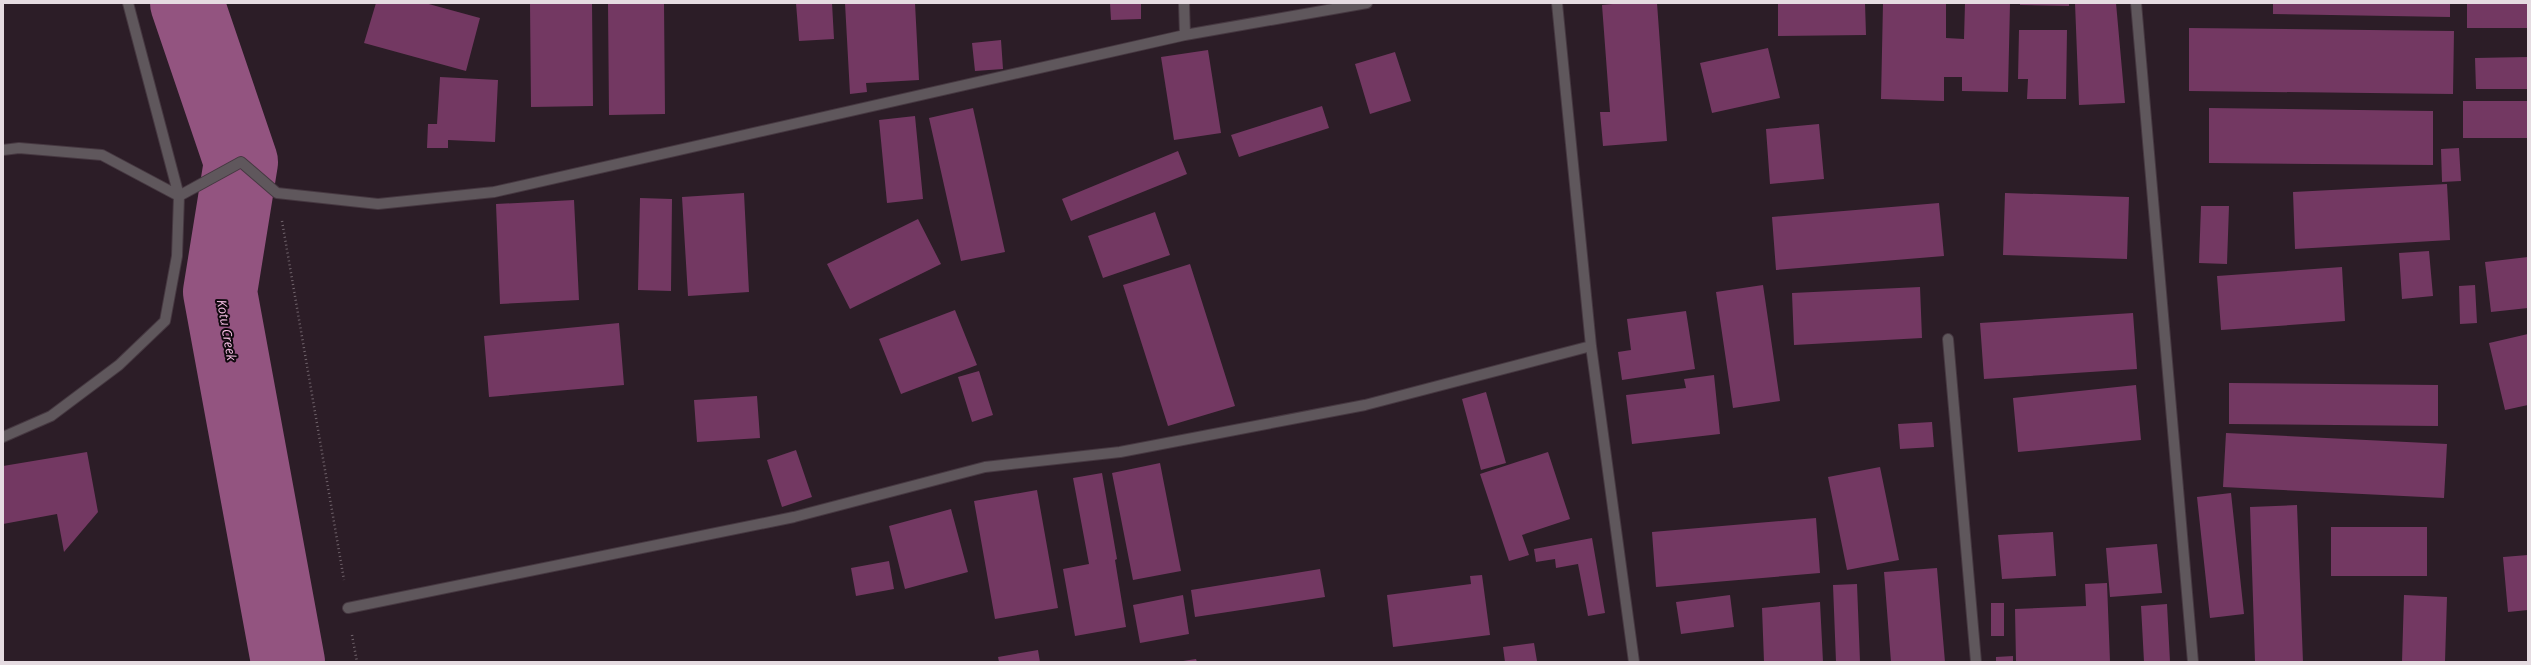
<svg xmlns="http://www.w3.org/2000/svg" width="2531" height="665" font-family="'Open Sans',sans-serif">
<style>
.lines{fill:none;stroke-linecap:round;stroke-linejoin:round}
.river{stroke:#935480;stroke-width:74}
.building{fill:#733862}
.street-casing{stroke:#463841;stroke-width:12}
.path{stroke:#70636b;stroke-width:2.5;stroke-dasharray:1 3;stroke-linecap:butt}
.street{stroke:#5f575c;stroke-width:10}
.labels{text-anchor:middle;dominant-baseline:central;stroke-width:4;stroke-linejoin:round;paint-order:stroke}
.water-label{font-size:13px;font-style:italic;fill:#f6bfe4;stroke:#10090e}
</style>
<rect width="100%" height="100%" fill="#2c1d27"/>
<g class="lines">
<path class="river" d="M 187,3 L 241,162 L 220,292 L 288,662"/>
</g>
<path class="building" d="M 376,3 L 425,3 L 480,18 L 466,71 L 364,43 Z
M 530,3 L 592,3 L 593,106 L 531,107 Z
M 608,3 L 664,3 L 665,114 L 609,115 Z
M 796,3 L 832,3 L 834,39 L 799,41 Z
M 845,3 L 915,3 L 919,80 L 866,83 L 867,92 L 850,94 Z
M 1110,3 L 1141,3 L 1141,19 L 1111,20 Z
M 1623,3 L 1657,3 L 1667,141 L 1603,146 L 1600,112 L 1610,112 L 1602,5 Z
M 1778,3 L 1865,3 L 1866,35 L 1778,36 Z
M 1883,3 L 1946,3 L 1946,38 L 1964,39 L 1965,3 L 2010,3 L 2008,92 L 1962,91 L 1962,77 L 1944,77 L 1944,101 L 1881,99 Z
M 2020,3 L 2069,3 L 2069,6 L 2020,5 Z
M 2075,3 L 2116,3 L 2125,103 L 2079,105 Z
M 2273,3 L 2450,3 L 2450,17 L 2273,14 Z
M 2467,3 L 2528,3 L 2528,28 L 2467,28 Z
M 2189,28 L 2454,31 L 2453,94 L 2189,91 Z
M 2019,30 L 2067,30 L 2066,99 L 2027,99 L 2028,79 L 2018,79 Z
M 1001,40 L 1003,69 L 975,71 L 972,43 Z
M 1768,48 L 1780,98 L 1712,113 L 1700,63 Z
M 1208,50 L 1221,133 L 1174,140 L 1161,57 Z
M 1395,52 L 1411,101 L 1370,114 L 1355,64 Z
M 2528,57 L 2528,89 L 2476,89 L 2475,58 Z
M 440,77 L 498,80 L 495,142 L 448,140 L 448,148 L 427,148 L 428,124 L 437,124 Z
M 2463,101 L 2528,101 L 2528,138 L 2463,138 Z
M 1322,106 L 1329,128 L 1239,157 L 1231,135 Z
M 973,108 L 1005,252 L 961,261 L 929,118 Z
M 2209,108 L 2433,111 L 2433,165 L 2209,163 Z
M 915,116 L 923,199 L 887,203 L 879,120 Z
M 1819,124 L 1824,179 L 1770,184 L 1766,129 Z
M 2459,148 L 2461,181 L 2442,182 L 2441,149 Z
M 1178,151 L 1187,174 L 1071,221 L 1062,199 Z
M 2447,184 L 2450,240 L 2295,249 L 2293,192 Z
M 744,193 L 749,292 L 688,296 L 682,197 Z
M 2005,193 L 2129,197 L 2127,259 L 2003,255 Z
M 640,198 L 672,199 L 671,291 L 638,290 Z
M 574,200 L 579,300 L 500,304 L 496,204 Z
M 1939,203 L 1944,256 L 1776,270 L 1772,217 Z
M 2201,206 L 2229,206 L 2227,264 L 2199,263 Z
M 1155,212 L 1170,255 L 1103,278 L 1088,236 Z
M 918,219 L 941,264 L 850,309 L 827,264 Z
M 2429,251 L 2433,296 L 2402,299 L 2399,253 Z
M 2528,257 L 2528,308 L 2491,312 L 2485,262 Z
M 1190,264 L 1235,406 L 1168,426 L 1123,285 Z
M 2342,267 L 2345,321 L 2221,330 L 2217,276 Z
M 1763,285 L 1780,401 L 1733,408 L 1716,292 Z
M 2475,285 L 2477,323 L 2460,324 L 2459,286 Z
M 1920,287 L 1922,338 L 1794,345 L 1792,293 Z
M 955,310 L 977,365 L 901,394 L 879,339 Z
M 1686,311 L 1695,369 L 1622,380 L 1618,352 L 1631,350 L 1627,319 Z
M 2133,313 L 2137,369 L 1984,379 L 1980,323 Z
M 619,323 L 624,385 L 489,397 L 484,336 Z
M 2528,334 L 2528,405 L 2505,410 L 2489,343 Z
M 979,371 L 993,415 L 972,422 L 958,377 Z
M 1714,375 L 1720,434 L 1632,444 L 1626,395 L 1686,388 L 1684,379 Z
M 2229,383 L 2438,385 L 2438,426 L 2229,424 Z
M 2136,385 L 2141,440 L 2018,452 L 2013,398 Z
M 1486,392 L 1506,463 L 1481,470 L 1462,399 Z
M 757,396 L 760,438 L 697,442 L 694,400 Z
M 1932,422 L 1934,447 L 1900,449 L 1898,424 Z
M 2226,433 L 2447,444 L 2444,498 L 2223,487 Z
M 796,450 L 812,497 L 782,507 L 767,460 Z
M 87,452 L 98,512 L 64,552 L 57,514 L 3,524 L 3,466 Z
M 1548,452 L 1570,519 L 1522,535 L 1529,555 L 1509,561 L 1480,474 Z
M 1160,463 L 1181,571 L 1133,580 L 1112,473 Z
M 1880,467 L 1899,560 L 1847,570 L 1828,477 Z
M 1102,473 L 1117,559 L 1115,560 L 1126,627 L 1075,636 L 1063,569 L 1089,564 L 1073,478 Z
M 1037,490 L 1058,608 L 995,619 L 974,501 Z
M 2231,493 L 2244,614 L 2210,618 L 2197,497 Z
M 2297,505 L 2303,662 L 2255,662 L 2250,507 Z
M 951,509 L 968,572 L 905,589 L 889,526 Z
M 1816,518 L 1820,573 L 1656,587 L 1652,532 Z
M 2331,527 L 2427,527 L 2427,576 L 2331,576 Z
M 2053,532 L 2056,576 L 2002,579 L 1998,535 Z
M 1592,538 L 1605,613 L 1588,616 L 1578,564 L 1556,568 L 1555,559 L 1536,562 L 1534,549 Z
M 2157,544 L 2162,593 L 2110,597 L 2106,548 Z
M 2528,555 L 2528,610 L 2508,612 L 2503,557 Z
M 889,561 L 894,589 L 856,596 L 851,568 Z
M 1937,568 L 1945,662 L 1891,662 L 1884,572 Z
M 1320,569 L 1325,597 L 1195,617 L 1191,590 Z
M 1482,575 L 1490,635 L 1393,647 L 1387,595 L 1471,584 L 1470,576 Z
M 2107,583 L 2110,662 L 2016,662 L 2015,609 L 2086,606 L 2085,584 Z
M 1857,584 L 1860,662 L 1836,662 L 1833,585 Z
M 1183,595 L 1189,634 L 1140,643 L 1133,605 Z
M 1730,595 L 1734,627 L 1681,634 L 1676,602 Z
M 2404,595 L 2447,597 L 2445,662 L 2402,662 Z
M 1820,602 L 1823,662 L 1764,662 L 1762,608 Z
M 1991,603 L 2004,603 L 2004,636 L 1991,636 Z
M 2167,604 L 2170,662 L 2144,662 L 2141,606 Z
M 1534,643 L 1537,661 L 1505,662 L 1503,647 Z
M 1038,650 L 1040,662 L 999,662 L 998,657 Z
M 2013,656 L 2013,662 L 1996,662 L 1996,657 Z
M 1196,659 L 1197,662 L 1183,662 L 1183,661 Z"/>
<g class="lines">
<g class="street-casing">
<path id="street" d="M 128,3 L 179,196 L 241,162 L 277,193 L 378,204 L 494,192 L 1185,35 L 1367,3
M 1184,3 L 1185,35
M 1557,3 L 1591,346 L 1634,662
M 2136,3 L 2193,662
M 3,150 L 19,148 L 102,155 L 179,196 L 177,256 L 165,321 L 119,365 L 51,416 L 3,437
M 1948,339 L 1976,662
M 348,608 L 794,517 L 985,467 L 1120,452 L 1365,405 L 1591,346"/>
</g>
<path class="path" d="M 282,221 L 344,580
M 352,635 L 357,662"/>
<use href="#street" class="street"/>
</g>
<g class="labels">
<g class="water-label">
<text transform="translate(227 330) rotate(80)">Kotu Creek</text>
</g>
</g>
<rect width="2531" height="665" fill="none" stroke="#e5dbe1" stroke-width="8"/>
</svg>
